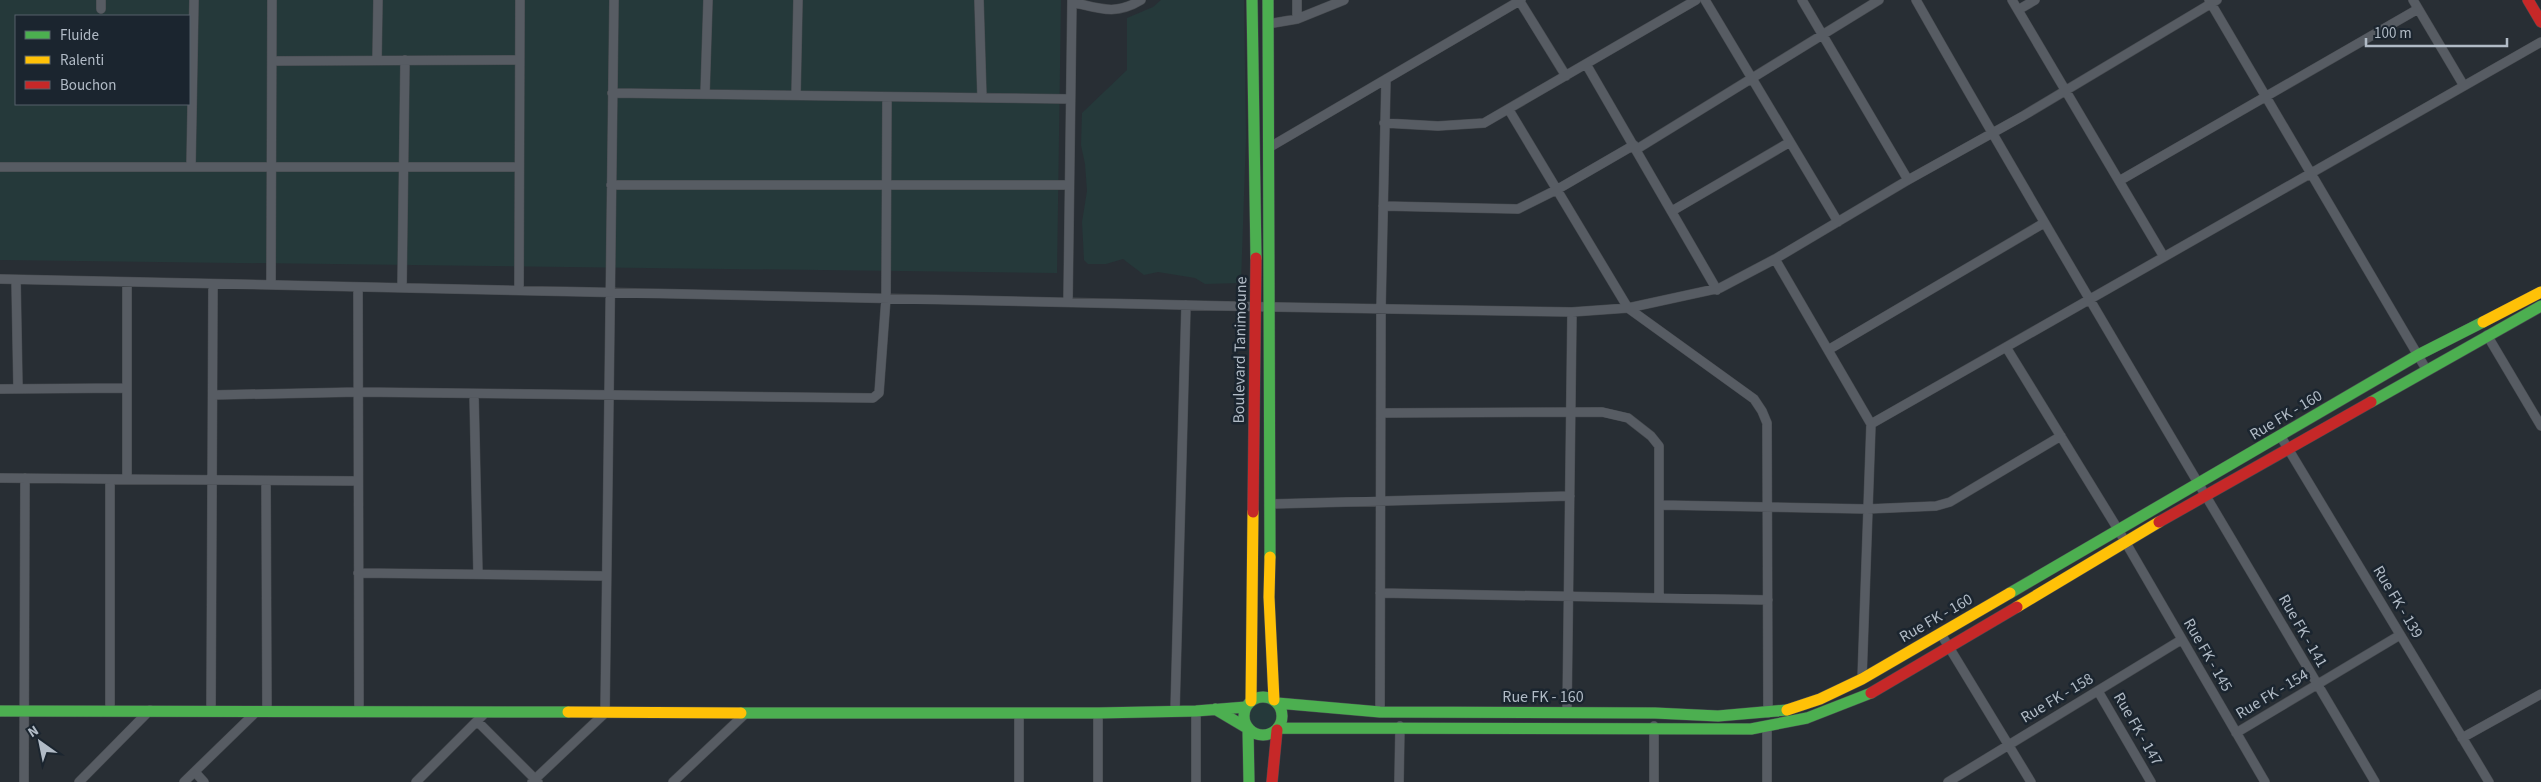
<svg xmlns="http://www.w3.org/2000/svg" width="2541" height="782" font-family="'Source Sans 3',sans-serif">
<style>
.green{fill:#25393a;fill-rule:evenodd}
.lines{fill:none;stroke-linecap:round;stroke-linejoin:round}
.street-casing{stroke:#464a4f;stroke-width:10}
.fast-casing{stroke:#464a4f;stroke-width:12}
.slow-casing{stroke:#464a4f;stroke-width:12}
.jam-casing{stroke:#464a4f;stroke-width:12}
.street{stroke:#575c63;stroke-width:9}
.fast{stroke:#4caf50;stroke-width:11}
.slow{stroke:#ffc107;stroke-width:11}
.jam{stroke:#c62828;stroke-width:11}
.labels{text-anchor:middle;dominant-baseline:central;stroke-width:5;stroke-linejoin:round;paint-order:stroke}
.street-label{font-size:16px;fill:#b1bbc6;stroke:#1b252f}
</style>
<rect width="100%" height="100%" fill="#282e34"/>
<path class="green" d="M 0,0 L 1061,0 L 1057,273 L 0,260 ZM 16,16 L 189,16 L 189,104 L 16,104 Z
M 1161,0 L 1244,0 L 1246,137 L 1241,283 L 1205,284 L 1195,278 L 1158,272 L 1144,275 L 1123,259 L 1106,264 L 1088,264 L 1084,260 L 1082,222 L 1087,191 L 1085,164 L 1081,145 L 1082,113 L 1127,70 L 1127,18 L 1153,7 Z
M1248 716a14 14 0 1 1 28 0a14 14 0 1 1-28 0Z"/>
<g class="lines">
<g class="street-casing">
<path id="street" d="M 979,0 L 982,98
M 1519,0 L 1566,76
M 1705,0 L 1838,222
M 1802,0 L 1908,180
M 1916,0 C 2065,263 2222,521 2375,782
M 2012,0 L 2164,257
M 2209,0 L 2426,369
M 2413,0 L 2464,86
M 1072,2 C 1099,8 1115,16 1141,0
M 101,9 L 101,0
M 2018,10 L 2035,0
M 1297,19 L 1297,0
M 1268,24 L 1297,19 L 1344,0
M 377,60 L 378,0
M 272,61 L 519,60
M 1586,64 L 1717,290
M 612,93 L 1070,99
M 705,94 L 708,0
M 796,95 L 798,0
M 1509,110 L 1628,308 L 1754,399 L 1762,411 L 1767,423 L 1768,713
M 1384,123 L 1438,126 L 1484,123 L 1696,0
M 1270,147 L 1521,0
M 1637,149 L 1879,0
M 191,166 L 194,0
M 0,167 L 519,167
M 2119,181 L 2418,9
M 611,185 L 1069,185
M 1383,206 L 1518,209 L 1558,189 L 1634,145
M 1672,211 L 1790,142
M 1775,259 L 1871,424 L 1862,679
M 0,279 L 1275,307 L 1572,312 L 1628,308 L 1720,288 L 1775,259 L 1908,180 L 2023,116 L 2217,0
M 16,280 L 18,388
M 271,285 L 272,0
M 358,287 L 359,712
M 402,288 L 405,60
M 519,290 L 520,0
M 1068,302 L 1072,0
M 2487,335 L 2541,426
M 2006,347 L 2119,531 L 2265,782
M 1828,350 L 2044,223
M 0,389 L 127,388
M 474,394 L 478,574
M 213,395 L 358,392 L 873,398 L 879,393 L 886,298 L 887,97
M 1381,413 L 1602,412 L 1628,418 L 1651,436 L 1659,446 L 1659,598
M 1871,424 L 2541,42
M 2281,437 L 2489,782
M 0,478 L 358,481
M 127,479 L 127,282
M 266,481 L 267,712
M 1271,504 L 1570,496
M 1660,505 L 1867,509 L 1936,506 L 1950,502 L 2061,436
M 358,573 L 606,576
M 1380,593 L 1768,600
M 1941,634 L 2031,782
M 2098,691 L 2151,782
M 110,710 L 110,479
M 1175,711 L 1186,305
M 1196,711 L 1196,782
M 211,712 L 213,284
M 1380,712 L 1381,309 L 1386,79
M 1567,712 L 1572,312
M 1019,713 L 1019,782
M 1098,713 L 1098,782
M 477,721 L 538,782
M 1654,726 L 1654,782
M 2236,733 L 2400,635
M 2462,738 L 2541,694
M 195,772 L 204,782
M 24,782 L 25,478
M 79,782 L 150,710
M 184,782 L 256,712
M 416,782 L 486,712
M 532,782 L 605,713 L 614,0
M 673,782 L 746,713
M 1399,782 L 1400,726
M 1767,782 L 1767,727
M 1948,782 L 2181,640"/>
</g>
<g class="fast-casing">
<path id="fast" d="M 1252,0 L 1256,258
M 1268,0 L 1270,557
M 2371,402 L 2541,306
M 2010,593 L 2418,355 L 2483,322
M1244 716a19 19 0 1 1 38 0a19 19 0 1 1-38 0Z
M 1277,703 L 1380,712 L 1655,713 L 1718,716 L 1787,710
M 1215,709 L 1247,728
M 0,711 L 568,712
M 741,713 L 1098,713 L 1196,711 L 1246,707
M 1279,728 L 1751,729 L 1807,718 L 1871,693
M 1248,729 L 1249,782"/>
</g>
<g class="slow-casing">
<path id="slow" d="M 2483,322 L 2541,292
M 1270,557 L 1269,597 L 1274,700
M 2017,607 L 2159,522
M 1251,701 L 1253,512
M 1787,710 L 1820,699 L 1862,679 L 2010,593
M 568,712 L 741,713"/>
</g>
<g class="jam-casing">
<path id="jam" d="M 2528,0 L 2541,22
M 1253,512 L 1256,258
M 2159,522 L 2371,402
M 1871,693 L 2017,607
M 1272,782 L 1277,730"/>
</g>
<use href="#street" class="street"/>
<use href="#fast" class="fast"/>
<use href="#slow" class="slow"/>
<use href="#jam" class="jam"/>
</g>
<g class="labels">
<g class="street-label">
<text transform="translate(1240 350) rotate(-89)">Boulevard Tanimoune</text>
<text transform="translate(2286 415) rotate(-31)">Rue FK - 160</text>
<text transform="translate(2398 602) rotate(59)">Rue FK - 139</text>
<text transform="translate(1936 618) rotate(-30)">Rue FK - 160</text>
<text transform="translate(2303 631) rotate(60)">Rue FK - 141</text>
<text transform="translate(2208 655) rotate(60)">Rue FK - 145</text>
<text transform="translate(2272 694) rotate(-31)">Rue FK - 154</text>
<text x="1543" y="697">Rue FK - 160</text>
<text transform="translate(2057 698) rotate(-31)">Rue FK - 158</text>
<text transform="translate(2138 729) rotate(60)">Rue FK - 147</text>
</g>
</g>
<rect x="15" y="15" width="175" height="90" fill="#1b252f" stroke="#57616b"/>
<rect x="25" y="31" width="25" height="8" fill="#4caf50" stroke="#57616b"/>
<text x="60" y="40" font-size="15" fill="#b1bbc6">Fluide</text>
<rect x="25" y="56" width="25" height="8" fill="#ffc107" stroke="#57616b"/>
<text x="60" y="65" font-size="15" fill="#b1bbc6">Ralenti</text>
<rect x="25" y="81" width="25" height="8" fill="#c62828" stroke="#57616b"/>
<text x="60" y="90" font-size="15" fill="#b1bbc6">Bouchon</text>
<g transform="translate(40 742) rotate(327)" stroke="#1b252f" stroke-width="4" paint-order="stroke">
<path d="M0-4L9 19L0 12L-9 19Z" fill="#b1bbc6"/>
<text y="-8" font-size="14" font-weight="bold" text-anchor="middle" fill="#b1bbc6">N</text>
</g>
<path d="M2366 38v8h141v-8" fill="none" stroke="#b1bbc6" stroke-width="2.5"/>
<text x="2374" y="38" font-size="15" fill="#b1bbc6" stroke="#1b252f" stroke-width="4" paint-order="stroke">100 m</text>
</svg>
